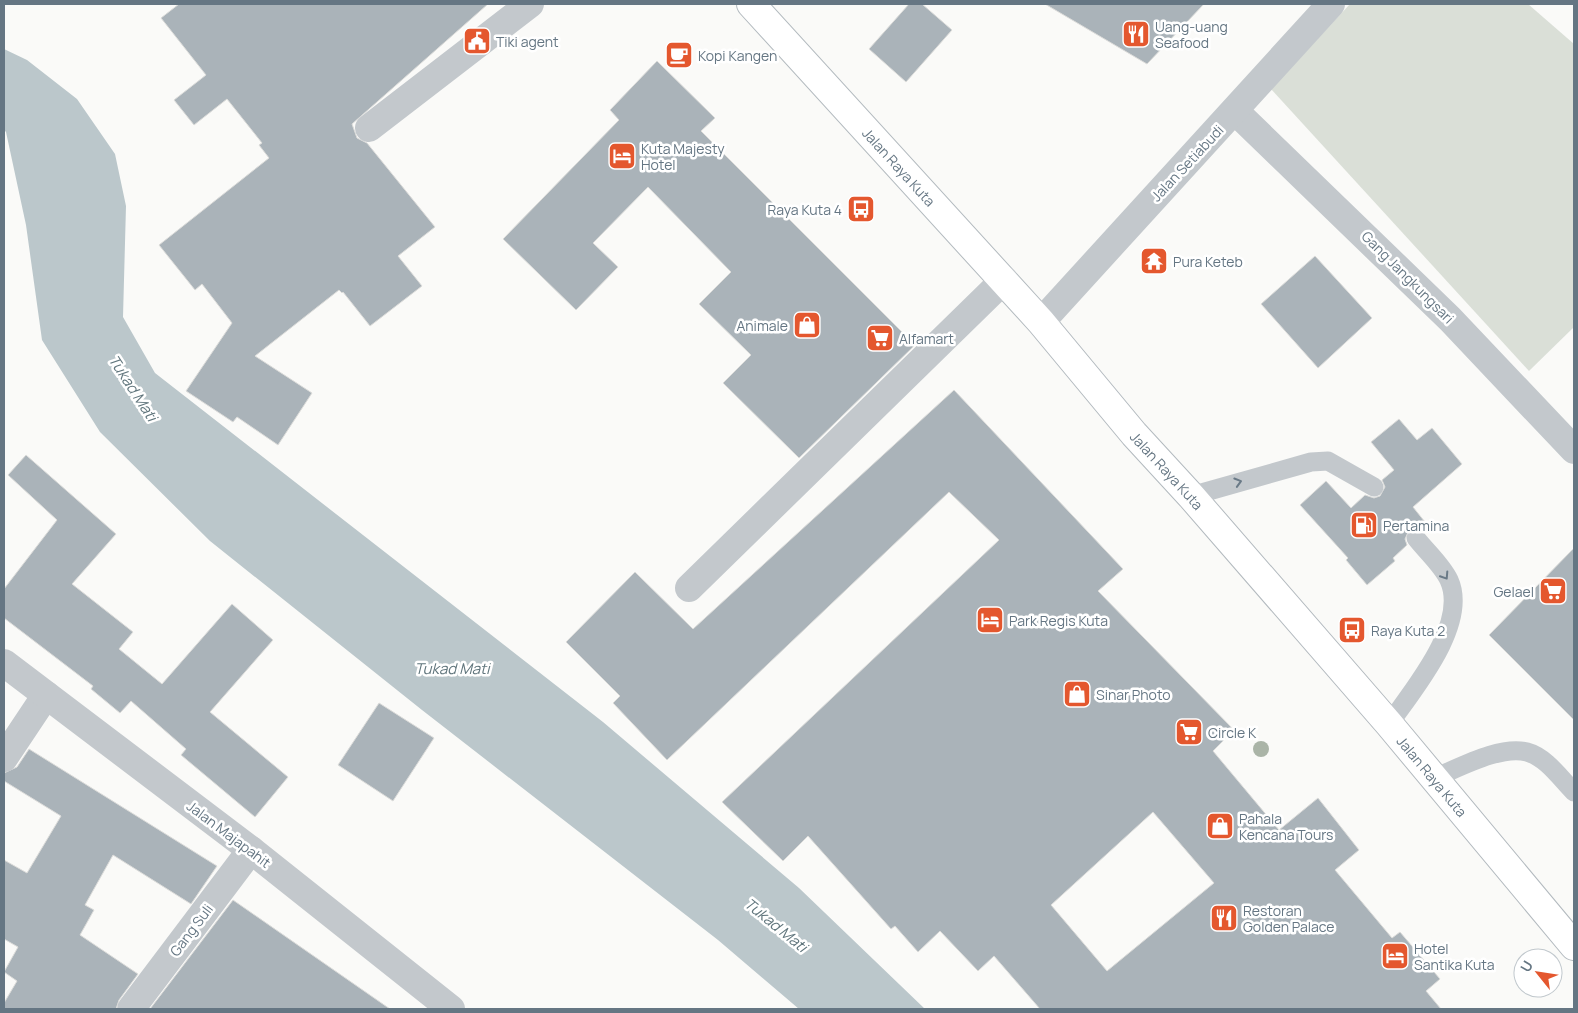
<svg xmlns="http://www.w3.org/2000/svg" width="1578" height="1013" font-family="Manrope,sans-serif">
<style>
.green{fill:#dadfd7}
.water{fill:#bbc7cb}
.building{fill:#aab3b9;stroke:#dcdcda;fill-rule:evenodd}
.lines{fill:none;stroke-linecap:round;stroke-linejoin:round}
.secondary-casing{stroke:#b3babf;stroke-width:30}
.service{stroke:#c3c8cc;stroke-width:19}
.minor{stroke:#c3c8cc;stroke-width:28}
.tertiary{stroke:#c3c8cc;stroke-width:28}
.secondary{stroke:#fff;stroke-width:28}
.tree{fill:#aab4a7}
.oneway{stroke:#6a7a87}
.labels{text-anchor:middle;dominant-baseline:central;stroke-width:5;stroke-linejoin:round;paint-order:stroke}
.poi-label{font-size:14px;fill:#657683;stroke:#fff;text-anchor:start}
.street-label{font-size:14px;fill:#657683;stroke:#fff}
.water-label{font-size:15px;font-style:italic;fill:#60757c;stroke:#fff}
</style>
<rect width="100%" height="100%" fill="#fafaf8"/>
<path class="green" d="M 1350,4 L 1528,4 L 1574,44 L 1574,327 L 1529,371 L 1271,89 Z"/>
<path class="water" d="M 4,49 L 27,60 L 77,99 L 115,154 L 126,206 L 123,317 L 155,373 L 603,722 L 799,888 L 925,1009 L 799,1009 L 718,940 L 422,710 L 210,541 L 100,432 L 42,340 L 26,225 L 6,132 L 4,130 Z"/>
<path class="building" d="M 179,4 L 488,4 L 352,124 L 357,138 L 367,143 L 435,227 L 398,256 L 422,286 L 370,326 L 343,292 L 342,293 L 339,290 L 255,356 L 312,393 L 278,445 L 237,417 L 233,422 L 186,391 L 232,323 L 202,284 L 195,290 L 159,245 L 269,158 L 259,145 L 262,143 L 227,99 L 194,125 L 174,100 L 206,75 L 161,18 Z
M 909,4 L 922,4 L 952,30 L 906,82 L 869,49 Z
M 1045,4 L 1204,4 L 1147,64 Z
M 657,61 L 715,118 L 701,131 L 915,345 L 799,458 L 723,383 L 751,355 L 699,304 L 731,272 L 648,187 L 593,243 L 618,267 L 576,310 L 503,239 L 619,120 L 610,110 Z
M 1315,256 L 1372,318 L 1318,368 L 1261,304 Z
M 954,390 L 1123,569 L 1098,591 L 1234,730 L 1213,751 L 1279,830 L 1318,798 L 1359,850 L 1335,870 L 1392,938 L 1400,932 L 1440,979 L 1426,991 L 1441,1009 L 1040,1009 L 994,956 L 978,971 L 940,931 L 918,952 L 895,926 L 891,929 L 808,836 L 783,861 L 722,802 L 999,540 L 949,492 L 667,760 L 613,703 L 620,696 L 566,642 L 635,572 L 693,629 ZM 1153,812 L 1214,883 L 1107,971 L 1051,905 Z
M 1399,419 L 1417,440 L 1432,428 L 1462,464 L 1413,507 L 1429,527 L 1424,531 L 1415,527 L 1409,530 L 1405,539 L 1407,545 L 1393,558 L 1395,561 L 1367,585 L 1346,560 L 1348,558 L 1300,505 L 1326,481 L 1351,508 L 1365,495 L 1374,498 L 1380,496 L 1385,487 L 1382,480 L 1394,470 L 1371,442 Z
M 26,455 L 116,534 L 72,584 L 133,632 L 119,649 L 162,684 L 232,604 L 273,640 L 210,712 L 288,777 L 255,817 L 181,755 L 186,749 L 131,701 L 120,713 L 91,689 L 93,686 L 4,618 L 4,589 L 57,520 L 8,475 Z
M 1574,548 L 1574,720 L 1489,635 Z
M 379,703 L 434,738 L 393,801 L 338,765 Z
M 29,749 L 217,866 L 191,904 L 113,855 L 85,905 L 94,910 L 80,935 L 138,974 L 119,1000 L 116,1009 L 4,1009 L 4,1003 L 17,981 L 4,972 L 18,947 L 4,939 L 4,860 L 27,873 L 61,816 L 4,781 L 4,773 L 17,767 Z
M 233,900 L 390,1009 L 150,1009 Z"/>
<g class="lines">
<g class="secondary-casing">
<g id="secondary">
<path id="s1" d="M 751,4 L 1041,322 L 1134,434 L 1191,496 L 1389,724 L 1574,946"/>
</g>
</g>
<path class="service" d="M 1191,496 L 1311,462 L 1328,461 L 1374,487
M 1389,724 C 1413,690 1469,624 1449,580 C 1442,565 1426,551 1416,538
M 1434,778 C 1459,768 1500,745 1527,752 C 1546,757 1561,779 1574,792"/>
<path class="minor" d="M 1235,111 L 1450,319 L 1574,450
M 369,128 L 530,4
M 689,588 L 1004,280
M 4,758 L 46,695
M 131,1009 L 251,850"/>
<path class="tertiary" d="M 1041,322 L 1331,4
M 4,663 L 251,850 L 451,1009"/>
<use href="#secondary" class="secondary"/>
</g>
<circle class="tree" cx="1261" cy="749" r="8"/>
<defs><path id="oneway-chevron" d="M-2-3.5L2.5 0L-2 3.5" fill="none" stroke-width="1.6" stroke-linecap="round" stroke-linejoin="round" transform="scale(1.25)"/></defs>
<g class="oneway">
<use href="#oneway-chevron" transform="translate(1238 482) rotate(-17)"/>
<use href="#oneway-chevron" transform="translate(1445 576) rotate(57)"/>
</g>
<defs>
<g id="restaurant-square" transform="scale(1.4375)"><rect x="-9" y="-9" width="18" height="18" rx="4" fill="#e4572e" stroke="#fff"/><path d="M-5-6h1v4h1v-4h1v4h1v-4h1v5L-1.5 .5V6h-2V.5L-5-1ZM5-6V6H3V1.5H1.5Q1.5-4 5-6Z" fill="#fff"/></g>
<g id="civic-square" transform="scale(1.4375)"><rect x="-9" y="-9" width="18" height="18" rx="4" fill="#e4572e" stroke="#fff"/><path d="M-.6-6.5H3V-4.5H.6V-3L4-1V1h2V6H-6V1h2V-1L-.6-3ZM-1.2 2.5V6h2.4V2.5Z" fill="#fff"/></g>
<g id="cafe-square" transform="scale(1.4375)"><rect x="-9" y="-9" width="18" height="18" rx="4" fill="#e4572e" stroke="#fff"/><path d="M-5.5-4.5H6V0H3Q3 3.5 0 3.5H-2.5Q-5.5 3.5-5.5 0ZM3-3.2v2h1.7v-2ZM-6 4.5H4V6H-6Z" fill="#fff"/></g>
<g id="hotel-square" transform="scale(1.4375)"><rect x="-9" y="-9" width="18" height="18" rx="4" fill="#e4572e" stroke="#fff"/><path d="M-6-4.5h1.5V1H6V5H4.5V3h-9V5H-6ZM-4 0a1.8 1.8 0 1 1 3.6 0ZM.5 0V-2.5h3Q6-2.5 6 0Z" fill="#fff"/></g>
<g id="bus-square" transform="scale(1.4375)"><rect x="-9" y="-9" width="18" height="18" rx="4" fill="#e4572e" stroke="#fff"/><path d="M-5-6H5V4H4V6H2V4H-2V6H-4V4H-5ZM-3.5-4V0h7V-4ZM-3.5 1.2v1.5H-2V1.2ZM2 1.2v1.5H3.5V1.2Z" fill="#fff"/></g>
<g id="temple-square" transform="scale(1.4375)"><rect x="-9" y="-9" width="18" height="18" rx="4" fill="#e4572e" stroke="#fff"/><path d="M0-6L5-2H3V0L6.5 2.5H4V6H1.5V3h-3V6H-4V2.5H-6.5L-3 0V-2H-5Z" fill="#fff"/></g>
<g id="shop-square" transform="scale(1.4375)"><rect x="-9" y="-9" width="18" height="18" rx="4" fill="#e4572e" stroke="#fff"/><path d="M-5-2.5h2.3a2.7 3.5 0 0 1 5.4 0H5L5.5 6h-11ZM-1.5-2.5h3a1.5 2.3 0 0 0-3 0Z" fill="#fff"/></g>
<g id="supermarket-square" transform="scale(1.4375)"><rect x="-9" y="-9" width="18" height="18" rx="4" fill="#e4572e" stroke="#fff"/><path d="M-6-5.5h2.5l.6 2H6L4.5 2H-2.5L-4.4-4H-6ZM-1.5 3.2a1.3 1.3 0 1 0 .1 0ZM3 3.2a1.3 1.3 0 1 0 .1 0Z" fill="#fff"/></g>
<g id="fuel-square" transform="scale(1.4375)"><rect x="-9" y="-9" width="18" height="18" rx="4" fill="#e4572e" stroke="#fff"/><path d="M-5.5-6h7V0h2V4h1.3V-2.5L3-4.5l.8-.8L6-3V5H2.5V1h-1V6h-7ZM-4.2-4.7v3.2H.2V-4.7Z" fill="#fff"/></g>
</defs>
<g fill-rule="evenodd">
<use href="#restaurant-square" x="1136" y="34"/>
<use href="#civic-square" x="477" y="41"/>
<use href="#cafe-square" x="679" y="55"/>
<use href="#hotel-square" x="622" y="156"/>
<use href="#bus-square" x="861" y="209"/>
<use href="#temple-square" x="1154" y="261"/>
<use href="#shop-square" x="807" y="325"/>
<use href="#supermarket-square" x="880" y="338"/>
<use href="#fuel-square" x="1364" y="525"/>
<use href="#supermarket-square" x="1553" y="591"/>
<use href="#hotel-square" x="990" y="620"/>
<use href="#bus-square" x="1352" y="630"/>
<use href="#shop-square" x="1077" y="694"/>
<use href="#supermarket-square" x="1189" y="732"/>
<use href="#shop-square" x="1220" y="826"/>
<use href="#restaurant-square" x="1224" y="918"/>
<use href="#hotel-square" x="1395" y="956"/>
</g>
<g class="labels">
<g class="poi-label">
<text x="1155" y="26">Uang-uang<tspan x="1155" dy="16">Seafood</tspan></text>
<text x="496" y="41">Tiki agent</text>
<text x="698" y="55">Kopi Kangen</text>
<text x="641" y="148">Kuta Majesty<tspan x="641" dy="16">Hotel</tspan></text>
<text x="842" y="209" text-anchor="end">Raya Kuta 4</text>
<text x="1173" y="261">Pura Keteb</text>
<text x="788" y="325" text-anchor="end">Animale</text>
<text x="899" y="338">Alfamart</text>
<text x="1383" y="525">Pertamina</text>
<text x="1534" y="591" text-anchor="end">Gelael</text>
<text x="1009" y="620">Park Regis Kuta</text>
<text x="1371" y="630">Raya Kuta 2</text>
<text x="1096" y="694">Sinar Photo</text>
<text x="1208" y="732">Circle K</text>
<text x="1239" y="818">Pahala<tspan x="1239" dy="16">Kencana Tours</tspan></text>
<text x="1243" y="910">Restoran<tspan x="1243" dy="16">Golden Palace</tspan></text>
<text x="1414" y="948">Hotel<tspan x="1414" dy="16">Santika Kuta</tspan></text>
</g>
<g class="street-label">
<text transform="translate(1187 163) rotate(-47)">Jalan Setiabudi</text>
<text stroke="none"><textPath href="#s1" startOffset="220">Jalan Raya Kuta</textPath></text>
<text transform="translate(1408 277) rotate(45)">Gang Jangkungsari</text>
<text stroke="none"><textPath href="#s1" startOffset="625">Jalan Raya Kuta</textPath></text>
<text stroke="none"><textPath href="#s1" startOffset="1030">Jalan Raya Kuta</textPath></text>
<text transform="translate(229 834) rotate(37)">Jalan Majapahit</text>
<text transform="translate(191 930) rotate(-53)">Gang Suli</text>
</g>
<g class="water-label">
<text transform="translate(133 388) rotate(57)">Tukad Mati</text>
<text x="452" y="668">Tukad Mati</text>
<text transform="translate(776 925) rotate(39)">Tukad Mati</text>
</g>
</g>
<rect width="1578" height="1013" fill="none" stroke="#657683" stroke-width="10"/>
<g transform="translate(1538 973) rotate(300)"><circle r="24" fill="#ffffff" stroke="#c1c8cd"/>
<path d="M0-4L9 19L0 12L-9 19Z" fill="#e4572e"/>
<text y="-8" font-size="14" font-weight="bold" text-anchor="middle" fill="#657683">U</text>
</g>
</svg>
